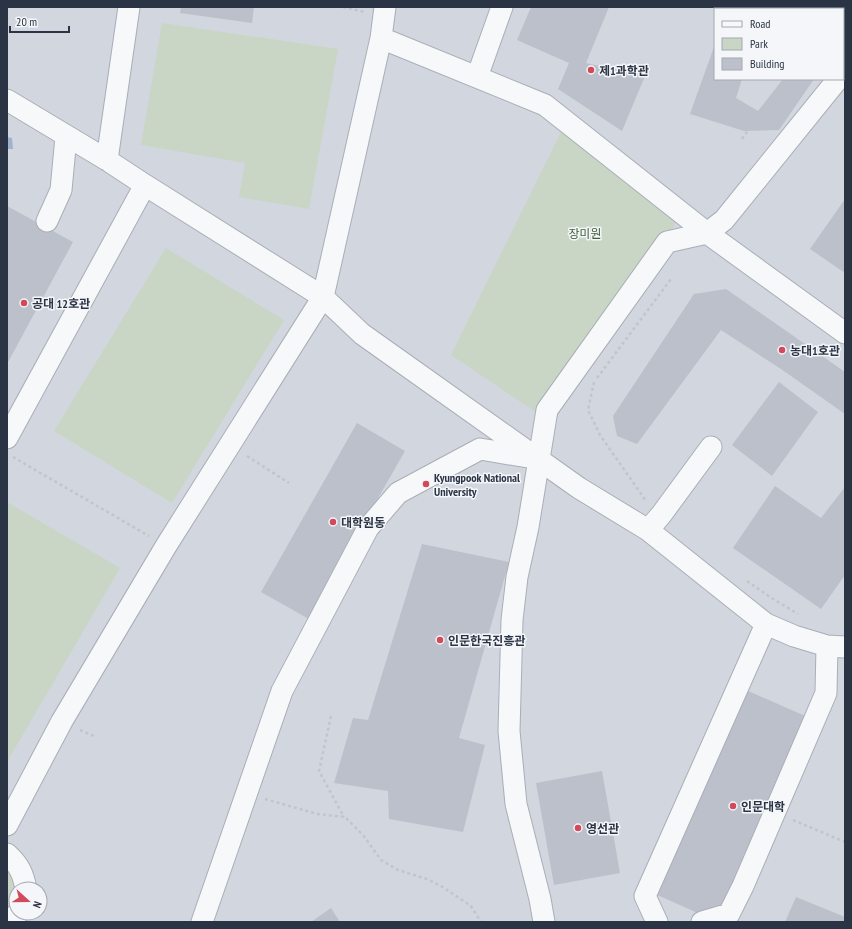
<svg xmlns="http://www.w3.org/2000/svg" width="852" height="929" font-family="'PT Sans Narrow','Noto Sans KR',sans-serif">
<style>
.built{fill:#d2d6de;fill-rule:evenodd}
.green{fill:#c9d6c5}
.water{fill:#9fb4cc}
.building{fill:#bbc0ca}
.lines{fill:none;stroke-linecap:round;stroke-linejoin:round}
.minor-casing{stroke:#a9aeb7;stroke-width:23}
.path{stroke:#c2c5cb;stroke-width:2.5;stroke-dasharray:3 3;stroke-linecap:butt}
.minor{stroke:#f7f8fa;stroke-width:21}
.poi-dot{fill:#d1495b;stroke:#f4f6f9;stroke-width:1.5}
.labels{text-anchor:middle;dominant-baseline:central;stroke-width:3;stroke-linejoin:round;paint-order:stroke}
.poi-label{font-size:12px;font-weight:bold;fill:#2b3445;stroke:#f4f6f9;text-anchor:start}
.park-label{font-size:12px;fill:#3f6138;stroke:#f4f6f9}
</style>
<rect width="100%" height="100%" fill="#e4e7ec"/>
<path class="built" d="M 7,7 L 845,7 L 845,922 L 7,922 ZM 715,9 L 843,9 L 843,79 L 715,79 ZM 16,889 L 40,889 L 40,913 L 16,913 Z"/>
<path class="green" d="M 162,23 L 338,49 L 309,209 L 239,197 L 245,163 L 141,145 Z
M 562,130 L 679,219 L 537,413 L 451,355 Z
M 166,248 L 284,320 L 172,503 L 54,431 Z
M 7,502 L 120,568 L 7,762 Z
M 7,866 C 17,884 18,891 7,909 Z"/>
<path class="water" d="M 7,137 L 12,138 L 13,149 L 7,149 Z"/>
<path class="building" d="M 181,7 L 254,7 L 252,23 L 180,13 Z
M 531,7 L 609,7 L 586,63 L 645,76 L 622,131 L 558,89 L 569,63 L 517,40 Z
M 728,7 L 752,7 L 756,9 L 727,9 Z
M 715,44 L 715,79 L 742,79 L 736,98 L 758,111 L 783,79 L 814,79 L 779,130 L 744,131 L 690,114 Z
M 845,199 L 845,273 L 810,249 Z
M 7,206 L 73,242 L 7,364 Z
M 726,289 L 845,372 L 845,414 L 781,369 L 721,330 L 637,444 L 617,436 L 613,416 L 694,294 Z
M 779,382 L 818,412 L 772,476 L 732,445 Z
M 357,423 L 405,451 L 309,619 L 261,592 Z
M 775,486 L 821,518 L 845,487 L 845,575 L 821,609 L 733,548 Z
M 422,544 L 509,562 L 459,738 L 485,745 L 463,832 L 389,819 L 388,791 L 334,783 L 353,718 L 368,720 Z
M 746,690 L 812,719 L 718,922 L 655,894 Z
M 602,771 L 620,873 L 554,885 L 536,783 Z
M 796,897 L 845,917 L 845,922 L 785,922 Z
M 331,908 L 340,922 L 311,922 Z"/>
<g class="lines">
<g class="minor-casing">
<path id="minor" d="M 381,38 L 545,105 L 707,233 L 845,333
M 477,77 L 502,7
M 7,100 L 107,160 L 145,185
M 107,160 L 129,7
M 47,221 L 61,190 L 66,137
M 7,438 L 145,185 L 323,297 L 362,334 L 579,488 L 648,530 L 766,624 L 794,636 L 827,646 L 845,647
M 648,530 L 661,515 L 711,447
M 7,825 L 62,721 L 166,546 L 323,297 L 381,38 L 385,7
M 7,854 C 19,865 23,873 26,889
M 9,922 L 18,913
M 202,922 L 282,691 L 368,528 L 398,493 L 480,449 L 534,458
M 544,922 L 540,899 L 516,804 L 509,731 L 512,620 L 517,577 L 528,527 L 547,410 L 667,242 L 707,233 L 724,220 L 838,79
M 657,922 L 645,896 L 766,624
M 702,922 L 729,914 L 743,886 L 826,693 L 827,646"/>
</g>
<path class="path" d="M 343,7 L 365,12
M 768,9 L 769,7
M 742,139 L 749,129
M 597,378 L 671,279
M 594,382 L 588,410 L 600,435 L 646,501
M 247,456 L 289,483
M 13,457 L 149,536
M 747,581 L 770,597 L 798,614
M 331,716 L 319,771 L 344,817
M 80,730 L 94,736
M 265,799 L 317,814 L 345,817 L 363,835 L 381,860 L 398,870 L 427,879 L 441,886 L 471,906 L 481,922
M 793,820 L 845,842"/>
<use href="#minor" class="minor"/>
</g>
<g class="poi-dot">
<circle cx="591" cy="70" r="4"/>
<circle cx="24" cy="303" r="4"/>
<circle cx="782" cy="350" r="4"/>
<circle cx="426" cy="484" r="4"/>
<circle cx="333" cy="522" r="4"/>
<circle cx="440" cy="640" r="4"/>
<circle cx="733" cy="806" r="4"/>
<circle cx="578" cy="828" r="4"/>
</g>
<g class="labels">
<g class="poi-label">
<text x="599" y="70">제1과학관</text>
<text x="32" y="303">공대 12호관</text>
<text x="790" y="350">농대1호관</text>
<text x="434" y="477">Kyungpook National<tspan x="434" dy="14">University</tspan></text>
<text x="341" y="522">대학원동</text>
<text x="448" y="640">인문한국진흥관</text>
<text x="741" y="806">인문대학</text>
<text x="586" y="828">영선관</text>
</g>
<g class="park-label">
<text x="585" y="233">장미원</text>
</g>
</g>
<rect width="852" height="929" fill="none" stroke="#2b3445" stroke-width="16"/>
<rect x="714" y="8" width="130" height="72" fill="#f4f6f9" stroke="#a4a8b1"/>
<rect x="722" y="21" width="20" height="6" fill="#f7f8fa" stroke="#a4a8b1"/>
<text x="750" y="28" font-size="12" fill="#2b3445">Road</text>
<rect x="722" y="38" width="20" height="12" fill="#c9d6c5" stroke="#a4a8b1"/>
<text x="750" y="48" font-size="12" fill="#2b3445">Park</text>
<rect x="722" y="58" width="20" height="12" fill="#bbc0ca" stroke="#a4a8b1"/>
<text x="750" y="68" font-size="12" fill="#2b3445">Building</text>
<g transform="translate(28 901) rotate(111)"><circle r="19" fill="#f4f6f9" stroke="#a4a8b1"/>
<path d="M0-3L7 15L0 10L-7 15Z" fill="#d1495b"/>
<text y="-6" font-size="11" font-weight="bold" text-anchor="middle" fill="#2b3445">N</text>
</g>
<path d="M10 26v6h59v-6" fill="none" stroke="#2b3445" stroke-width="2"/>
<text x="16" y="26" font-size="12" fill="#2b3445" stroke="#f4f6f9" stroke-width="3" paint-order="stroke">20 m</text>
</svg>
